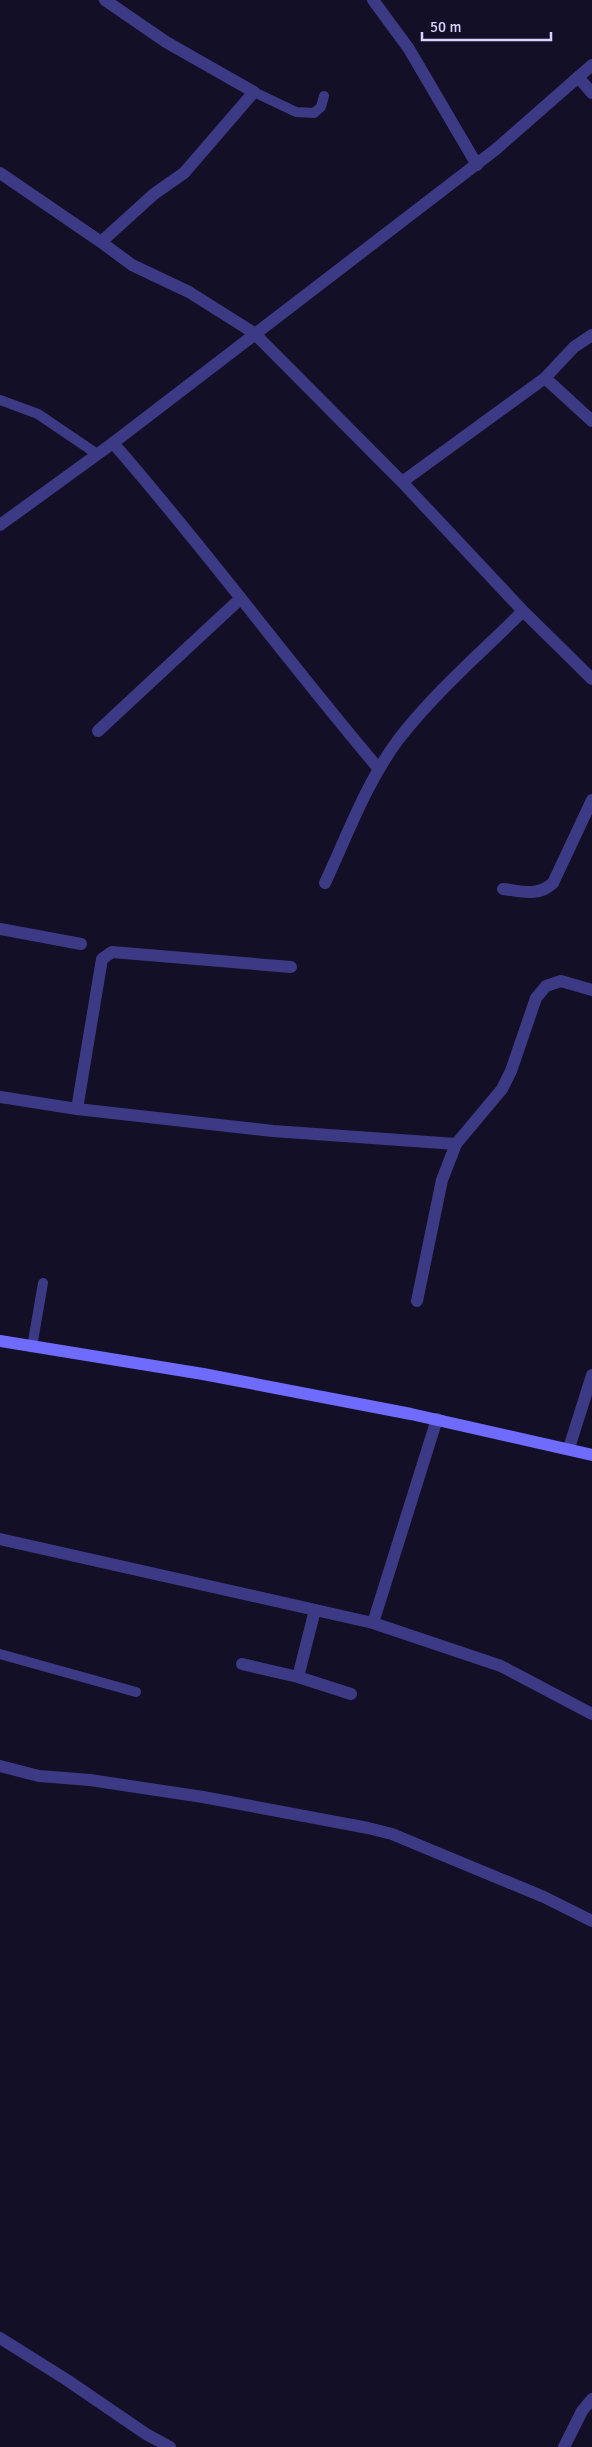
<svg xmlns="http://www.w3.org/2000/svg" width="592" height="2447" font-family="Signika,sans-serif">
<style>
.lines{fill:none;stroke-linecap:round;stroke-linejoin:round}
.service{stroke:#3d3a85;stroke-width:10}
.minor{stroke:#3d3a85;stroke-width:12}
.tertiary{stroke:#3d3a85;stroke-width:12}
.secondary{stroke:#6f6bff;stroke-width:12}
</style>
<rect width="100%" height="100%" fill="#130f26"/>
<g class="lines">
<path class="service" d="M 254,92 L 296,112 L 314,113 L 321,107 L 324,96
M 0,400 L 38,414 L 97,454
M 32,1347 L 43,1283
M 0,1654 L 136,1692"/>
<path class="minor" d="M 373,0 L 409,49 L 477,165
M 578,77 L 592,93
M 0,173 L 101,242 L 132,265 L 189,292 L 254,333 L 402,482 L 523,611 L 592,679
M 101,242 L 154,194 L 184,173 L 254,92 L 166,42 L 105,0
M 545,378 L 592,421
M 113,443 C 205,548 288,662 379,769
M 402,482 L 545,378 L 574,347 L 592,335
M 98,731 L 240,599
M 325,883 C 347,836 366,783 398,740 C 434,693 481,653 523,611
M 503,889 C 522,891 538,897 553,883 L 592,800
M 0,929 L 81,944
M 0,1097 L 77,1109 L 273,1131 L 456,1144
M 77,1109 L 102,959 L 112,952 L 291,967
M 417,1301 L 442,1180 L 456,1144 L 502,1089 L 511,1071 L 536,998 L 546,986 L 561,981 L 592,990
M 569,1448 L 592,1375
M 0,1539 L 373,1623 L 501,1666 L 592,1714
M 373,1623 L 437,1419
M 242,1664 L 298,1677 L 351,1694
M 298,1677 L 315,1610
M 0,1766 L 39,1776 L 90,1780 L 203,1797 L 368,1828 L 392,1834 L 544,1897 L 592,1921
M 0,2338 L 67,2380 L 146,2434 L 170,2447
M 564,2447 L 582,2411 L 592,2399"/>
<path class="tertiary" d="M 0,525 L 113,443 L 495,150 L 592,65"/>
<path class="secondary" d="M 0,1341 L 203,1374 L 411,1414 L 592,1455"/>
</g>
<path d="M422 32v8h129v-8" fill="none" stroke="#d9d4ff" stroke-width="2.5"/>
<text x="430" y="32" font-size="15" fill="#d9d4ff" stroke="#130f26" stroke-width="4" paint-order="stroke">50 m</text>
</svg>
